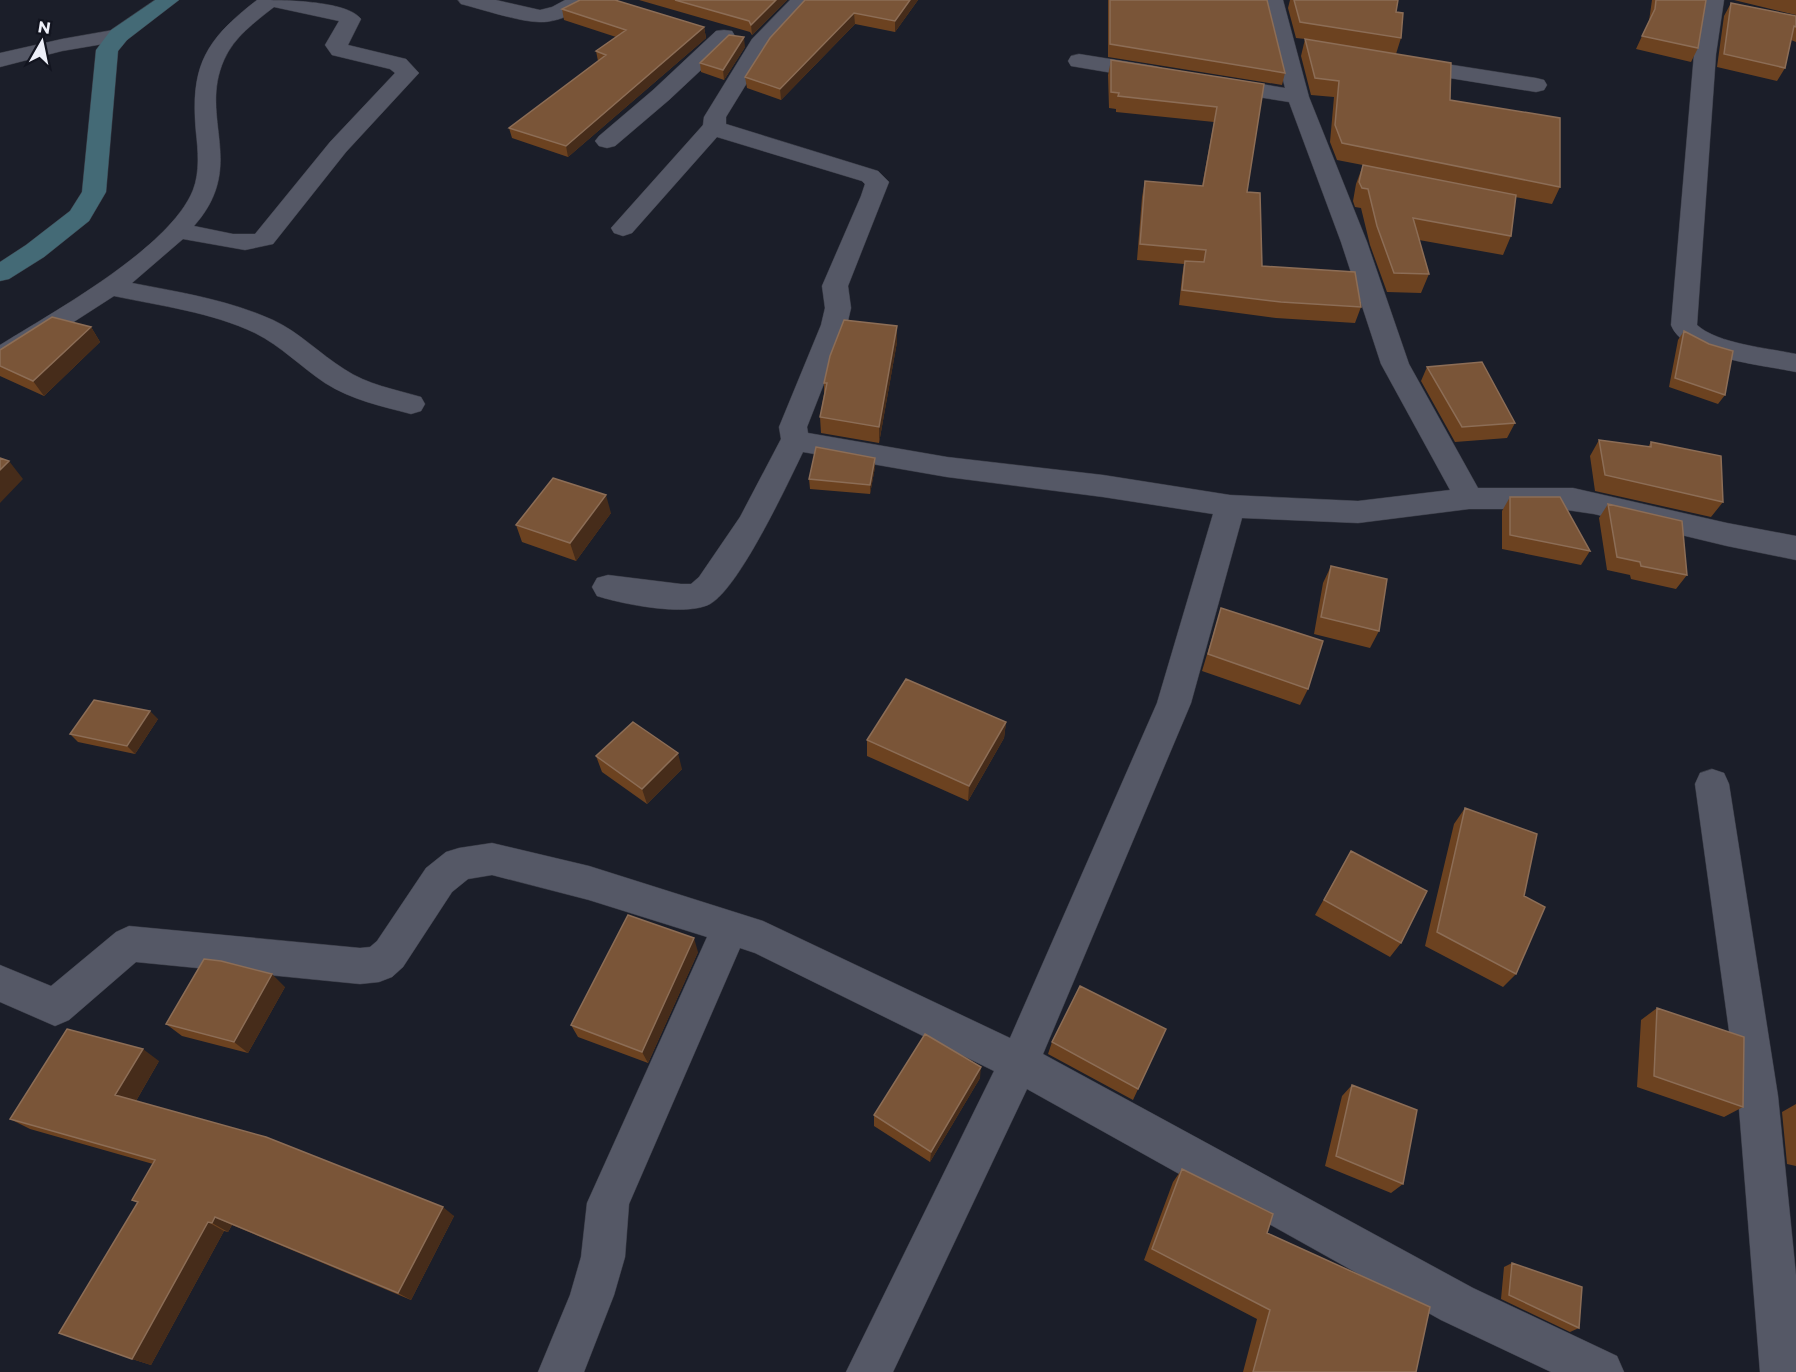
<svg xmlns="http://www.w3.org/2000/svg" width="1796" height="1372" font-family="Montserrat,sans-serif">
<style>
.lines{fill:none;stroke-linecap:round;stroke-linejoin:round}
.minor-casing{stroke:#393b45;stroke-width:1}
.tertiary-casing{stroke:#393b45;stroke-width:1}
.secondary-casing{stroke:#393b45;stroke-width:1}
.minor{fill:#555866;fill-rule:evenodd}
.tertiary{fill:#555866;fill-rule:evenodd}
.secondary{fill:#446a76;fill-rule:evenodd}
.wall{fill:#6c4220}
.shaded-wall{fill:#462c1a}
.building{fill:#7a5538;stroke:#8c6d56;stroke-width:1.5}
</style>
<rect width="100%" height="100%" fill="#1b1e29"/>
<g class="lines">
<g class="minor-casing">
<path id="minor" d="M 257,0 C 280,0 347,0 361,19 L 348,45 L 406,59 L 419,73 L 346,152 L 273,244 L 245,250 L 183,239 L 132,283 C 179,292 229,300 273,320 C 299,332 320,354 344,369 C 368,385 394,389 421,397 L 425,404 L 421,411 L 411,414 C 381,406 352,400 325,383 C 301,367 281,346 255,333 C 211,312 161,306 114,296 L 10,363 L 0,366 L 0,345 C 53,312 170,248 193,190 C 200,172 198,150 196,132 C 190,66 205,40 257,0 ZM 274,7 L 339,21 L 325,45 L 332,55 L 390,69 L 395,73 L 330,142 L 255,234 L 233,234 L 194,226 C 248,165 198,119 224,60 C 234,37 255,22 274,7 Z
M 458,0 L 496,0 L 540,10 L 552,7 L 565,0 L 590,0 C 581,13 555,23 539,22 C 520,22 481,9 461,4 Z
M 790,0 L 812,0 L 769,47 L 726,117 L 726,124 L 878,171 L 889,182 L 848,286 L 851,308 L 847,325 L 807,427 L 808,433 L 947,457 L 1103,475 L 1230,495 L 1358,501 L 1450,490 L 1381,364 L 1341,242 L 1289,102 L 1220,91 L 1212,89 L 1209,84 L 1212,79 L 1220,77 L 1285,88 L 1263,0 L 1283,0 L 1309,97 L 1367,242 L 1409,364 L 1478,488 L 1573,488 L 1727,523 L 1796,536 L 1796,560 L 1727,546 L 1594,514 L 1560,509 L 1469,509 L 1358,523 L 1242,518 L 1191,703 L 1043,1054 L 1473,1288 L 1617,1356 L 1624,1372 L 1551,1372 L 1441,1320 L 1027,1089 L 893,1372 L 846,1372 L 994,1071 L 755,953 L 740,948 L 629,1204 L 625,1257 L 614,1295 L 584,1372 L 538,1372 L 570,1295 L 581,1257 L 587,1203 L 707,937 L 589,900 L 492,875 L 468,879 L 452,892 L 403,967 L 392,977 L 379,982 L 360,984 L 136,962 L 69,1020 L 55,1026 L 0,1002 L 0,965 L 51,986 L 116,932 L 129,926 L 360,948 L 370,947 L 377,941 L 426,868 L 446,852 L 459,848 L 492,843 L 589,866 L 763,921 L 1010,1038 L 1157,703 L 1213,514 L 1103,497 L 947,477 L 803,452 C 787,485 739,588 710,604 C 686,617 622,604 597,596 L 592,587 L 597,578 L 608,575 L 681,584 L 691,584 L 699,577 L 740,517 L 781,439 L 779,427 L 821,325 L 825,308 L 822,286 L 861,196 L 865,184 L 862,181 L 717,137 L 632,233 L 623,236 L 614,233 L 611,228 L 703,125 L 704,117 L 752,39 Z
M 1704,0 L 1724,0 L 1716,54 L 1697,325 C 1718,344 1768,348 1796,354 L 1796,372 C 1764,365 1683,358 1671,325 L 1694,54 Z
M 724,30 L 732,31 L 735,36 L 732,41 L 669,100 L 615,146 L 607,148 L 599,146 L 595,141 L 599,136 L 653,90 L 716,31 Z
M 1079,54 L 1154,66 L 1162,68 L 1165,73 L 1162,78 L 1154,80 L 1071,66 L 1068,61 L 1071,56 Z
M 1408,58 L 1536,78 L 1544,80 L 1547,85 L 1544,90 L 1536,92 L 1400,70 L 1397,65 L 1400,60 Z
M 1712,769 L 1724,773 L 1729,784 L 1778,1096 L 1796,1275 L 1796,1372 L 1760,1372 L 1738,1096 L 1695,784 L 1700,773 Z"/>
</g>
<g class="tertiary-casing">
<path id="tertiary" d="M 119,29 L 127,30 L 130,35 L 127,40 L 62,51 L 0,67 L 0,53 L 62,39 Z"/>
</g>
<g class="secondary-casing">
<path id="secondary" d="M 155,0 L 179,0 L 127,40 L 118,51 L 106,192 L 89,221 L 44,257 L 9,279 L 0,281 L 0,262 L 26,245 L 70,211 L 82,192 L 96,50 L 111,30 Z"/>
</g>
<use href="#minor" class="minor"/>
<use href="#tertiary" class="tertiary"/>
<use href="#secondary" class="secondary"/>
</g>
<path class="wall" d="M 639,0 L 787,0 L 752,35 L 750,32 Z
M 805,0 L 918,0 L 895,32 L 855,24 L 781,100 L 747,88 L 745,77 Z
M 1108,0 L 1267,0 L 1285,73 L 1282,85 L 1108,57 Z
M 1290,0 L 1398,0 L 1396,12 L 1401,38 L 1396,54 L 1450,100 L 1560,187 L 1552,204 L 1515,197 L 1511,236 L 1503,255 L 1419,240 L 1429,274 L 1421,293 L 1387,292 L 1370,245 L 1361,208 L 1355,207 L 1353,201 L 1356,184 L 1363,165 L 1373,167 L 1337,160 L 1330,142 L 1334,97 L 1311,95 L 1301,56 L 1305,39 L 1296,38 L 1288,8 Z
M 1652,0 L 1706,0 L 1698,48 L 1691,62 L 1636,49 L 1649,21 Z
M 1734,0 L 1796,0 L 1796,15 Z
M 1731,3 L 1796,16 L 1796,42 L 1791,40 L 1785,68 L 1777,81 L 1717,67 L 1724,16 Z
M 562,9 L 704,27 L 706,38 L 568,157 L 512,138 L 509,128 L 598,61 L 596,51 L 616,37 L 564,20 Z
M 745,47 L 724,80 L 701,72 L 700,63 Z
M 1111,60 L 1264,84 L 1247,192 L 1262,266 L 1361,307 L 1355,323 L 1276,318 L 1179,305 L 1182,277 L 1184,264 L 1137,260 L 1142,197 L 1145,181 L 1202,186 L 1214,122 L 1116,112 L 1116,109 L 1109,108 L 1108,75 Z
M 91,327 L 100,342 L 44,396 L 0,376 L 0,350 Z
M 1684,331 L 1725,395 L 1718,404 L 1669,387 L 1678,340 Z
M 897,342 L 879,443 L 821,433 L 820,417 L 824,394 L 824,383 Z
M 1427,367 L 1515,423 L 1507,438 L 1455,442 L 1421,381 Z
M 1599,440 L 1648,447 L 1651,442 L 1723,502 L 1711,517 L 1595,491 L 1590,456 Z
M 875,467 L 870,494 L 810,489 L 809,479 Z
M 1510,497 L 1590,551 L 1581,565 L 1502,549 L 1502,511 Z
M 1608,504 L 1687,575 L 1676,589 L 1631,579 L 1630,575 L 1607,570 L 1599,518 Z
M 611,513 L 576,561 L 522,542 L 516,525 Z
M 1331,566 L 1379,631 L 1370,648 L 1314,634 L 1323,583 Z
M 1221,608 L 1308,689 L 1300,705 L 1202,671 Z
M 158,719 L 135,754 L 78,742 L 70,734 Z
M 1006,722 L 1004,738 L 968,801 L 867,756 L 867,740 Z
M 596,756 L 682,769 L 647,804 L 602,772 Z
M 1465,808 L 1524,896 L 1516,974 L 1503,987 L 1425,946 L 1454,824 Z
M 1351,851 L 1401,943 L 1390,957 L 1315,915 Z
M 698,952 L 648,1063 L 578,1037 L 571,1025 Z
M 285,987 L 248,1053 L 182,1036 L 166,1024 Z
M 1657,1008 L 1743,1107 L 1724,1117 L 1637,1087 L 1641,1020 Z
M 1166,1029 L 1133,1100 L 1048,1054 L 1052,1042 Z
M 159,1061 L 136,1101 L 454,1216 L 411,1300 L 232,1225 L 228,1232 L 224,1231 L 151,1365 L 132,1359 L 138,1203 L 132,1200 L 153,1164 L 30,1129 L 10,1119 Z
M 980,1078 L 930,1162 L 874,1126 L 874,1115 Z
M 1352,1085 L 1403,1184 L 1391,1193 L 1325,1166 L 1342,1096 Z
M 1796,1104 L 1796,1166 L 1787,1164 L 1782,1112 Z
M 1182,1169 L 1267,1233 L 1416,1372 L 1243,1372 L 1257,1319 L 1144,1260 L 1173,1182 Z
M 1512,1263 L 1579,1328 L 1570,1332 L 1501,1299 L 1504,1267 Z"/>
<path class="shaded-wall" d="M 776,0 L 787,0 L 752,35 L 751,25 Z
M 910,0 L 918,0 L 895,32 L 895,21 Z
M 854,13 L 855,24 L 781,100 L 780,89 Z
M 704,27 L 706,38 L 568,157 L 566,146 Z
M 744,37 L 745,47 L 724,80 L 723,70 Z
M 897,326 L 897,342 L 879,443 L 879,427 Z
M 91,327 L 100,342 L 44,396 L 33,381 Z
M 875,458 L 875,467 L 870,494 L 870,485 Z
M 9,461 L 23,479 L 0,503 L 0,470 Z
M 606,495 L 611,513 L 576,561 L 570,543 Z
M 150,711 L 158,719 L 135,754 L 127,746 Z
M 1006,722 L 1004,738 L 968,801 L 969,786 Z
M 678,753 L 682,769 L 647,804 L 642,789 Z
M 694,938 L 698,952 L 648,1063 L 642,1052 Z
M 272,974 L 285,987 L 248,1053 L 234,1042 Z
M 143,1049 L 159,1061 L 133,1106 L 115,1095 Z
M 981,1067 L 980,1078 L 930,1162 L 931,1152 Z
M 443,1207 L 454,1216 L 411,1300 L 398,1293 Z
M 215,1217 L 232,1225 L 228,1232 L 212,1223 Z
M 208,1222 L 224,1231 L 151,1365 L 132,1359 Z"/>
<path class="building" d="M 580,0 L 615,0 L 704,27 L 566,146 L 509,128 L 606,55 L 596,51 L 626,30 L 562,9 Z
M 675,0 L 776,0 L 751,25 L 749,21 Z
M 805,0 L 910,0 L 895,21 L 854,13 L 780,89 L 745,77 L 770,38 Z
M 1110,0 L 1267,0 L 1285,73 L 1110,44 Z
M 1294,0 L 1398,0 L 1396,12 L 1403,13 L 1401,38 L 1300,22 Z
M 1656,0 L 1706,0 L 1698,48 L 1642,36 L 1655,9 Z
M 1731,3 L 1796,16 L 1796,27 L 1794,26 L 1785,68 L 1724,54 Z
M 729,35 L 744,37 L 723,70 L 700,63 Z
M 1305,39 L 1451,63 L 1450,100 L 1560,118 L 1560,187 L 1342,143 L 1335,125 L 1339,81 L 1315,78 Z
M 1111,60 L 1264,84 L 1247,192 L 1260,193 L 1262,266 L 1355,272 L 1361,307 L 1281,302 L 1182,290 L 1185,261 L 1204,262 L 1206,250 L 1140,244 L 1145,181 L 1203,186 L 1217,107 L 1118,96 L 1119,93 L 1111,92 Z
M 1363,165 L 1516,195 L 1511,236 L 1413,218 L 1429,274 L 1394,273 L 1377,226 L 1368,189 L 1362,188 L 1359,182 Z
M 52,317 L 91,327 L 33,381 L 0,366 L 0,350 Z
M 844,320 L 897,326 L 879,427 L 820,417 L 827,383 L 824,383 L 830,356 Z
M 1684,331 L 1709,344 L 1733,351 L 1725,395 L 1675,378 Z
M 1482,362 L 1515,423 L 1462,427 L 1427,367 Z
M 1599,440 L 1651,447 L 1651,442 L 1721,456 L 1723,502 L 1605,475 Z
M 816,447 L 875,458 L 870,485 L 809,479 Z
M 0,458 L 9,461 L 0,470 Z
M 553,478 L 606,495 L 570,543 L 516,525 Z
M 1510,497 L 1560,497 L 1590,551 L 1510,535 Z
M 1608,504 L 1682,521 L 1687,575 L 1641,566 L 1640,562 L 1617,557 Z
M 1331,566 L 1387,579 L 1379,631 L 1321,617 Z
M 1221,608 L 1323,641 L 1308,689 L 1208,654 Z
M 906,679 L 1006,722 L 969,786 L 867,740 Z
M 94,700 L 150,711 L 127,746 L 70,734 Z
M 633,722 L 678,753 L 642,789 L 596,756 Z
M 1465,808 L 1537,834 L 1524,896 L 1545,907 L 1516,974 L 1437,932 Z
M 1351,851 L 1427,891 L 1401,943 L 1324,900 Z
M 628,915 L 694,938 L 642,1052 L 571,1025 Z
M 204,959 L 221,961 L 272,974 L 234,1042 L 166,1024 Z
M 1080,986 L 1166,1029 L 1138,1089 L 1052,1042 Z
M 1657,1008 L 1744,1037 L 1743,1107 L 1654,1076 Z
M 67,1029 L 143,1049 L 115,1095 L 266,1137 L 443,1207 L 398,1293 L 215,1217 L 212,1223 L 208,1222 L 132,1359 L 59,1333 L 138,1202 L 132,1200 L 155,1160 L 10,1119 Z
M 925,1034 L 981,1067 L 931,1152 L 874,1115 Z
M 1352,1085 L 1417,1110 L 1403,1184 L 1336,1156 Z
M 1182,1169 L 1273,1214 L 1267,1233 L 1430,1307 L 1416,1372 L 1253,1372 L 1270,1310 L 1152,1249 Z
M 1512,1263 L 1582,1287 L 1579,1328 L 1509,1295 Z"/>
<g transform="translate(42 42) rotate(9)" stroke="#12141f" stroke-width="4.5" paint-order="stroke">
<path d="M0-4.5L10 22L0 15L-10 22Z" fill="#eef0f9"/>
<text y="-9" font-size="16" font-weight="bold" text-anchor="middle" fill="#eef0f9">N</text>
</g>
</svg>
